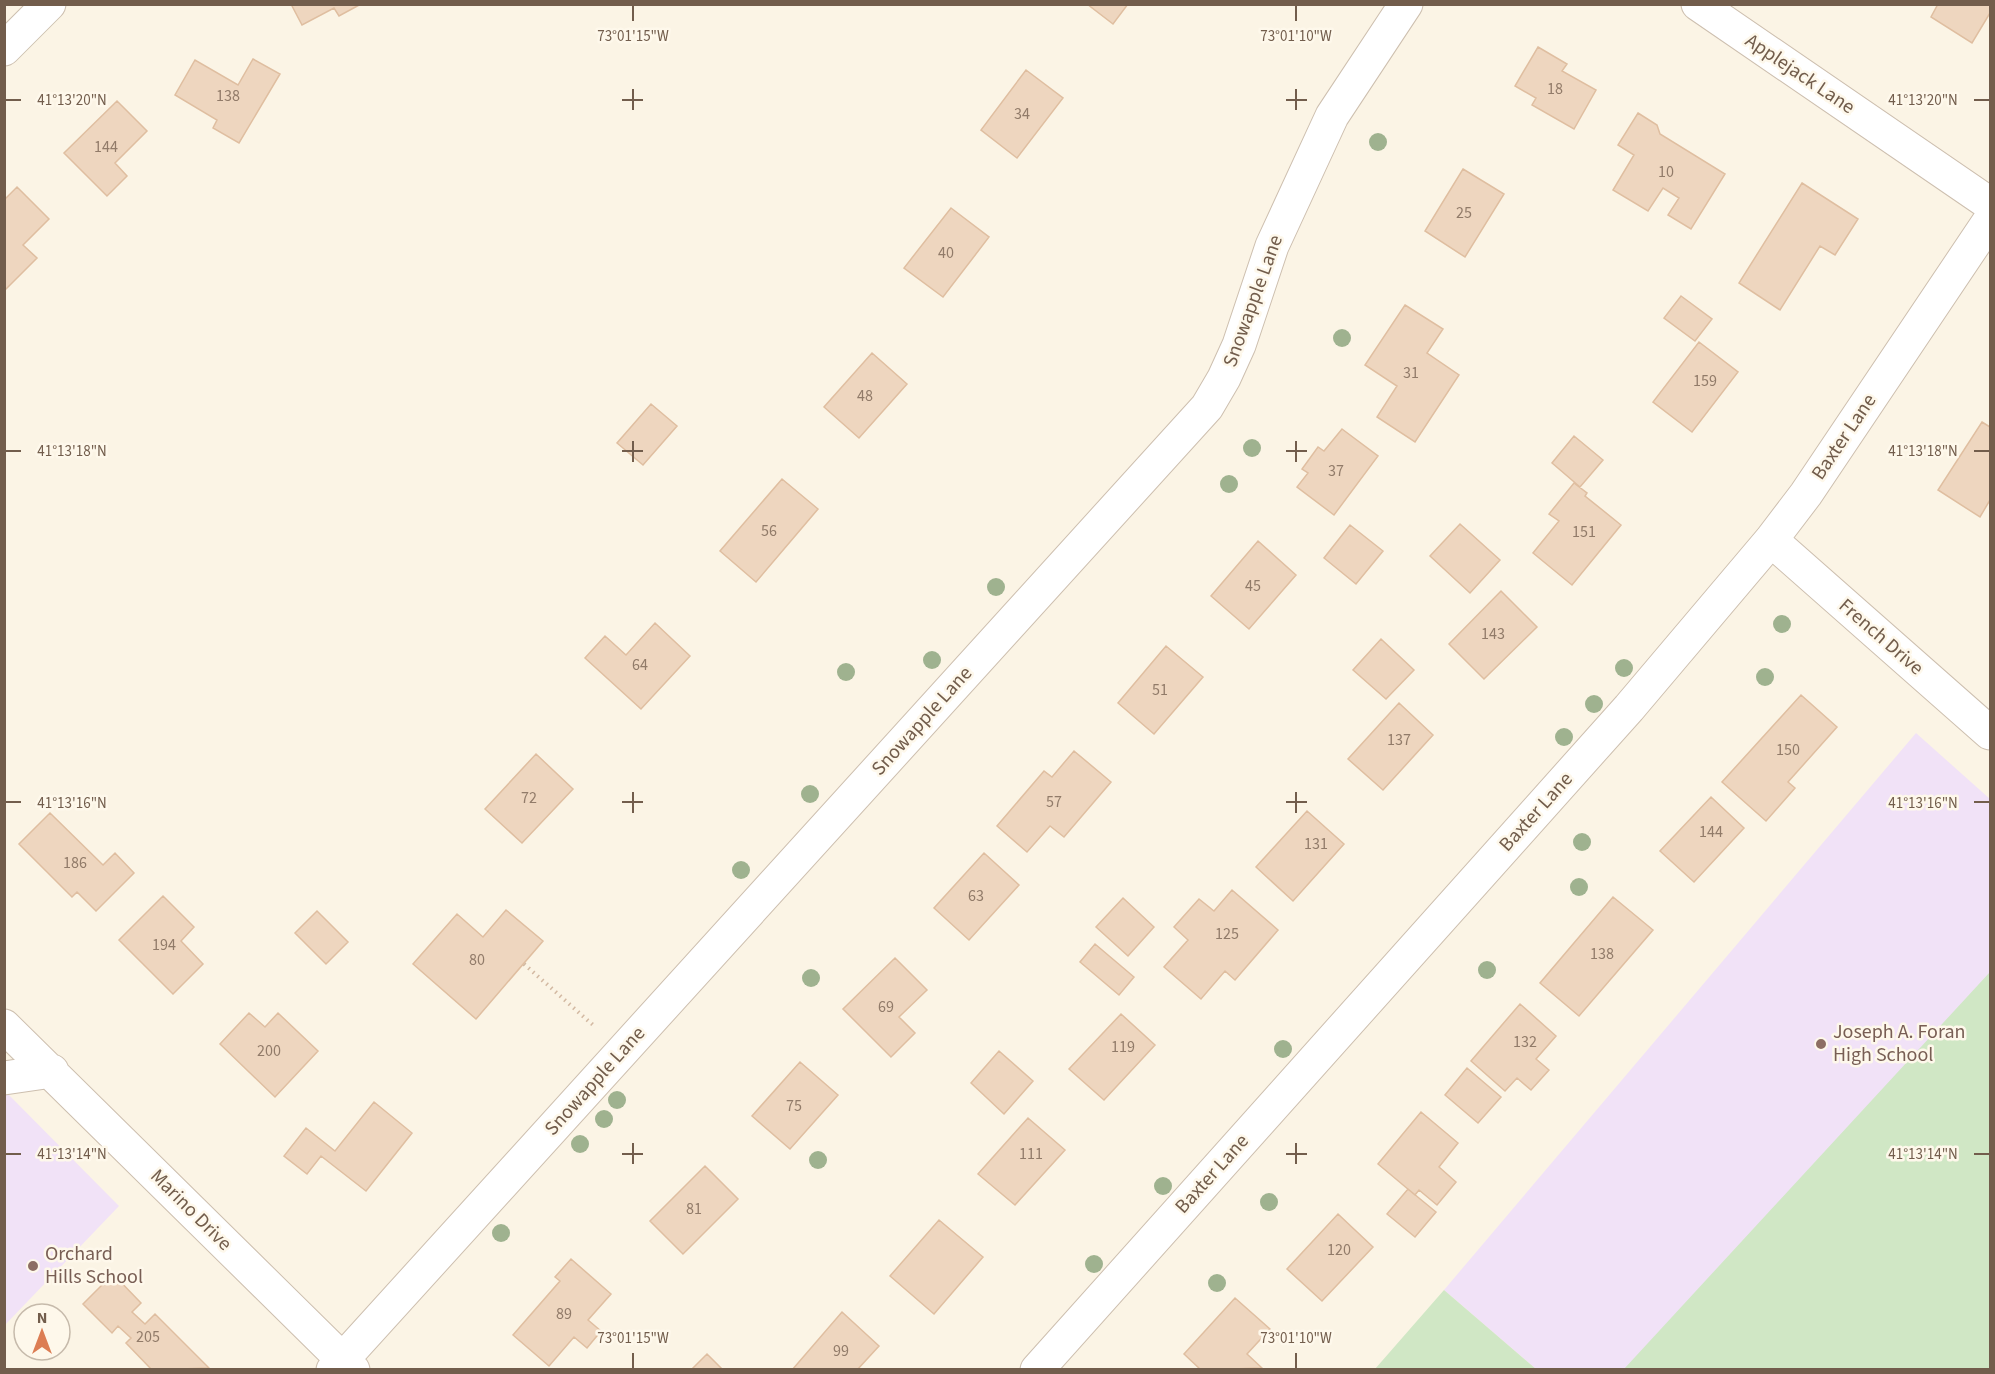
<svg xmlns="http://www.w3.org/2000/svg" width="1995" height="1374" font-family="'Source Sans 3',sans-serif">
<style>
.education{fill:#f1e2f7}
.green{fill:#d0e7c5}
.building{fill:#eed6bf;stroke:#dfbea0;stroke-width:1.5}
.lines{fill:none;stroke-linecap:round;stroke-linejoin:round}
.minor-casing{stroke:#cdbfaf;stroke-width:35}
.path{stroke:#d3b9a2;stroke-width:4;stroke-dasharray:1.5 4.5;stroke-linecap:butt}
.minor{stroke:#fff;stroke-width:33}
.tree{fill:#9fb28f}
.ticks{fill:none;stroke:#725d4c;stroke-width:2}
.education-dot{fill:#8d6e63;stroke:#fef8eb;stroke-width:2}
.labels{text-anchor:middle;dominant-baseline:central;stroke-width:5;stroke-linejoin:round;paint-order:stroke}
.number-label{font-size:16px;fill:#917b69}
.street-label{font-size:20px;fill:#725d4c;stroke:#fef8eb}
.education-label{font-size:20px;fill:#785e54;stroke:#fef8eb;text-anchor:start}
.ticks-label{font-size:15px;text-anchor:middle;fill:#725d4c;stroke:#fef8eb;stroke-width:5;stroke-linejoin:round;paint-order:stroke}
</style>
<rect width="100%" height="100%" fill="#fbf4e5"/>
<path class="education" d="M 1916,733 L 1990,799 L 1990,1369 L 1536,1369 L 1444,1290 Z
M 4,1090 L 119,1206 L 5,1325 L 4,1325 Z"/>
<path class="green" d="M 1990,972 L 1990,1369 L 1624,1369 Z
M 1444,1290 L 1536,1369 L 1375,1369 Z"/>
<path class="building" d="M 291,4 L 361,4 L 339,16 L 334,8 L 302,25 Z
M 1087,4 L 1128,4 L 1113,24 Z
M 1938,4 L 1990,4 L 1990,13 L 1972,43 L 1931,17 Z
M 1538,47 L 1567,64 L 1562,71 L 1596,90 L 1574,129 L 1532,105 L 1536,98 L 1515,86 Z
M 253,59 L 280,74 L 239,143 L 213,128 L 217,120 L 175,95 L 195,60 L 238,85 Z
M 1026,70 L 1063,98 L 1017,158 L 981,130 Z
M 117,101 L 147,131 L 115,163 L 127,176 L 107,196 L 64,153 Z
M 1638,113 L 1657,125 L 1660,134 L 1725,174 L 1691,229 L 1668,215 L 1679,198 L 1663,188 L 1648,211 L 1613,190 L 1634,155 L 1618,145 Z
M 1463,169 L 1504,194 L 1465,257 L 1425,231 Z
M 1802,183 L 1858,219 L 1835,255 L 1820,246 L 1780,310 L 1739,283 Z
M 17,187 L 49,219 L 23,245 L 37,258 L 4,291 L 4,200 Z
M 951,208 L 989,237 L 943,297 L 904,268 Z
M 1681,296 L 1712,319 L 1695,341 L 1664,318 Z
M 1405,305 L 1443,329 L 1427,353 L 1459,375 L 1415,442 L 1377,417 L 1397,386 L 1365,365 Z
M 1699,342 L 1738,372 L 1692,432 L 1653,402 Z
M 872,353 L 907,384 L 859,438 L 824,407 Z
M 651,404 L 677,426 L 643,465 L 617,443 Z
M 1982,422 L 1990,427 L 1990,500 L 1980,517 L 1938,490 Z
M 1342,429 L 1378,456 L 1334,515 L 1297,487 L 1308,473 L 1302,469 L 1318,447 L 1324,451 Z
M 1574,436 L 1603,460 L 1580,487 L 1552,463 Z
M 782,479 L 818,509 L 756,582 L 720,551 Z
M 1574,483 L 1587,493 L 1585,496 L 1621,525 L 1572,585 L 1533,553 L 1559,521 L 1549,514 Z
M 1460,524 L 1500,560 L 1470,593 L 1430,556 Z
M 1350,525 L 1383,551 L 1356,584 L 1324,558 Z
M 1258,541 L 1296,575 L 1249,629 L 1211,596 Z
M 1501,591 L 1537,627 L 1484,679 L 1449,644 Z
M 655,623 L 690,656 L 641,709 L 585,658 L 605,636 L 626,655 Z
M 1381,639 L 1414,670 L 1386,699 L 1353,670 Z
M 1166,646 L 1203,677 L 1154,734 L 1118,703 Z
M 1801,695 L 1837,727 L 1788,782 L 1795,788 L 1766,821 L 1722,782 Z
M 1399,703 L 1433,735 L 1383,790 L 1348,759 Z
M 1074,751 L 1111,782 L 1064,837 L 1050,826 L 1027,852 L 997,826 L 1044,771 L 1052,777 Z
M 536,754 L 573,789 L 522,843 L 485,809 Z
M 1711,797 L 1744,828 L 1694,882 L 1660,851 Z
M 1307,811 L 1344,844 L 1293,901 L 1256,867 Z
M 50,813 L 103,865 L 115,853 L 134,873 L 96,911 L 77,892 L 72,897 L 19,844 Z
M 984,853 L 1019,885 L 969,940 L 934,908 Z
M 1232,890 L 1278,930 L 1235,980 L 1225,971 L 1201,999 L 1164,967 L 1188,940 L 1174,927 L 1199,899 L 1214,911 Z
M 163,896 L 194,927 L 181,941 L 203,964 L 173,994 L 119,940 Z
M 1613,897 L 1653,930 L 1579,1016 L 1540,983 Z
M 1123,898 L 1154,927 L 1128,956 L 1096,927 Z
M 506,910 L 543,941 L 476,1019 L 413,964 L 457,914 L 483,937 Z
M 317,911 L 348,942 L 326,964 L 295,933 Z
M 1095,944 L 1134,977 L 1119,995 L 1080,962 Z
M 895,958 L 927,990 L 899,1017 L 915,1033 L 891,1057 L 843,1009 Z
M 1520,1004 L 1556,1036 L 1536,1059 L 1549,1070 L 1531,1090 L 1517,1078 L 1505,1091 L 1471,1061 Z
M 249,1013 L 265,1027 L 278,1013 L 318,1051 L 275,1097 L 220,1044 Z
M 1121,1014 L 1155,1045 L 1104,1100 L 1069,1069 Z
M 999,1051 L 1033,1081 L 1004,1114 L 971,1083 Z
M 800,1062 L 838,1095 L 790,1149 L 752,1116 Z
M 1467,1068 L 1501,1097 L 1478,1123 L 1445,1095 Z
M 374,1102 L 412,1133 L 366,1191 L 321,1156 L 307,1174 L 284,1156 L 306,1128 L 335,1151 Z
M 1421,1112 L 1458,1143 L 1439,1167 L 1456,1182 L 1437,1205 L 1419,1190 L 1415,1195 L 1378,1164 Z
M 1028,1118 L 1065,1150 L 1015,1205 L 978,1174 Z
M 705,1166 L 738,1199 L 683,1254 L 650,1221 Z
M 1408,1189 L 1436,1212 L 1415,1237 L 1387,1214 Z
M 1338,1214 L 1373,1247 L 1322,1301 L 1287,1269 Z
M 939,1220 L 983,1257 L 934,1314 L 890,1276 Z
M 571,1259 L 611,1294 L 588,1320 L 601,1331 L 587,1348 L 574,1337 L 549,1366 L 513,1335 L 560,1281 L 555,1277 Z
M 113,1274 L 141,1303 L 132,1312 L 145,1324 L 155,1314 L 209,1368 L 152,1370 L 126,1343 L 131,1338 L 118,1326 L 112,1333 L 83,1304 Z
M 1235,1298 L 1270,1329 L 1247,1354 L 1262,1368 L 1201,1370 L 1184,1354 Z
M 842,1312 L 879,1346 L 857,1370 L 792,1370 Z
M 707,1354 L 723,1370 L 691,1370 Z"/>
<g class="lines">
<g class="minor-casing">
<path id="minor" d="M 1698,4 L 1990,204
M 4,49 L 49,4
M 1771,540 L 1990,733
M 4,1026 L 353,1370
M 4,1078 L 52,1071
M 333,1370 L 1207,407 L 1224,378 L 1239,345 L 1272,246 L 1332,116 L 1406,4
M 1037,1370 L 1629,708 L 1771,540 L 1806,494 L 1990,220"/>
</g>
<path class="path" d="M 524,964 L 593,1025"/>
<use href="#minor" class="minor"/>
</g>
<g class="tree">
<circle cx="1378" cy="142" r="9"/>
<circle cx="1342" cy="338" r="9"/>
<circle cx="1252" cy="448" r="9"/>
<circle cx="1229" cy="484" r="9"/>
<circle cx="996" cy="587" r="9"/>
<circle cx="1782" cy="624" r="9"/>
<circle cx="932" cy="660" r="9"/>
<circle cx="1624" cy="668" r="9"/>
<circle cx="846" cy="672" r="9"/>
<circle cx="1765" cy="677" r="9"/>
<circle cx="1594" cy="704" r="9"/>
<circle cx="1564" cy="737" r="9"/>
<circle cx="810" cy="794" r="9"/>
<circle cx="1582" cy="842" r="9"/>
<circle cx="741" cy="870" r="9"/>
<circle cx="1579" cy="887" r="9"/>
<circle cx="1487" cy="970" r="9"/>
<circle cx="811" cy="978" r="9"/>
<circle cx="1283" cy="1049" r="9"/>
<circle cx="617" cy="1100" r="9"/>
<circle cx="604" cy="1119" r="9"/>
<circle cx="580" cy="1144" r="9"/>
<circle cx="818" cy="1160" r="9"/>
<circle cx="1163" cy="1186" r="9"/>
<circle cx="1269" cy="1202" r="9"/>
<circle cx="501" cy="1233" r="9"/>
<circle cx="1094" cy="1264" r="9"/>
<circle cx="1217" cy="1283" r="9"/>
</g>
<path class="ticks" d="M 633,6 L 633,21M 1296,6 L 1296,21M 633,89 L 633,110M 1296,89 L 1296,110M 6,100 L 21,100M 622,100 L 643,100M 1286,100 L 1307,100M 1974,100 L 1989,100M 633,441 L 633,462M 1296,441 L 1296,462M 6,451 L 21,451M 622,451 L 643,451M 1286,451 L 1307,451M 1974,451 L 1989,451M 633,792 L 633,813M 1296,792 L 1296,813M 6,802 L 21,802M 622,802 L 643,802M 1286,802 L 1307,802M 1974,802 L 1989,802M 633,1143 L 633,1164M 1296,1143 L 1296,1164M 6,1154 L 21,1154M 622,1154 L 643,1154M 1286,1154 L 1307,1154M 1974,1154 L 1989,1154M 633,1353 L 633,1368M 1296,1353 L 1296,1368"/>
<g class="education-dot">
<circle cx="1821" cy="1044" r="6"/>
<circle cx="33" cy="1266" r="6"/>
</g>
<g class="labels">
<g class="number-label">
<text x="1555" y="89">18</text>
<text x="228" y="96">138</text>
<text x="1022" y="114">34</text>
<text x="106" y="147">144</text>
<text x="1666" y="172">10</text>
<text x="1464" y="213">25</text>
<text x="946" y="253">40</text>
<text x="1411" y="373">31</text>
<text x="1705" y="381">159</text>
<text x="865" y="396">48</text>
<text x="1336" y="471">37</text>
<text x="769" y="531">56</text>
<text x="1584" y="532">151</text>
<text x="1253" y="586">45</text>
<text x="1493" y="634">143</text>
<text x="640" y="665">64</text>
<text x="1160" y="690">51</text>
<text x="1399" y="740">137</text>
<text x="1788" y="750">150</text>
<text x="529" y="798">72</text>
<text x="1054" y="802">57</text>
<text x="1711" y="832">144</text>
<text x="1316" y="844">131</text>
<text x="75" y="863">186</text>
<text x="976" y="896">63</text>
<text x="1227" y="934">125</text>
<text x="164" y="945">194</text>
<text x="1602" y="954">138</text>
<text x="477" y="960">80</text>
<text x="886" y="1007">69</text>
<text x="1525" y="1042">132</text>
<text x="1123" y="1047">119</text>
<text x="269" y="1051">200</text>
<text x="794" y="1106">75</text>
<text x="1031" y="1154">111</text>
<text x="694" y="1209">81</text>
<text x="1339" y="1250">120</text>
<text x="564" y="1314">89</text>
<text x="148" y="1337">205</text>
<text x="841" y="1351">99</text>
</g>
<g class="street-label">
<text transform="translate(1800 74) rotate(34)">Applejack Lane</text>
<text transform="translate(1253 301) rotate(-70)">Snowapple Lane</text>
<text transform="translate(1844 437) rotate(-56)">Baxter Lane</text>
<text transform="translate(1881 637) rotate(41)">French Drive</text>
<text transform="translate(922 721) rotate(-48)">Snowapple Lane</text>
<text transform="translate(1536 812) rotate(-48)">Baxter Lane</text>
<text transform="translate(595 1081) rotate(-48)">Snowapple Lane</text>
<text transform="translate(1212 1174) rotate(-48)">Baxter Lane</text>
<text transform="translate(191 1210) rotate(45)">Marino Drive</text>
</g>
<g class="education-label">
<text x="1833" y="1032">Joseph A. Foran<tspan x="1833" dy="23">High School</tspan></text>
<text x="45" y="1254">Orchard<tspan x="45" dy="23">Hills School</tspan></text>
</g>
</g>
<g class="ticks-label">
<text x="633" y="41">73°01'15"W</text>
<text x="1296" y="41">73°01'10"W</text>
<text x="72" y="105">41°13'20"N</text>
<text x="1923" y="105">41°13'20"N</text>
<text x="72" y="456">41°13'18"N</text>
<text x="1923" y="456">41°13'18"N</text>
<text x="72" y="808">41°13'16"N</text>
<text x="1923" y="808">41°13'16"N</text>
<text x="72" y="1159">41°13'14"N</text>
<text x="1923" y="1159">41°13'14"N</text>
<text x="633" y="1343">73°01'15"W</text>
<text x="1296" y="1343">73°01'10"W</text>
</g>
<rect width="1995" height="1374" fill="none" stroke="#725d4c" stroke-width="12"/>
<g transform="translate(42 1332)"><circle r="28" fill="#fef8eb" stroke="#c6baab" stroke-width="1.5"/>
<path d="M0-4.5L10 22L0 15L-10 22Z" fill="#dc7d53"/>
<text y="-9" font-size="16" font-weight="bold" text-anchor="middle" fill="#725d4c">N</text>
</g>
</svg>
